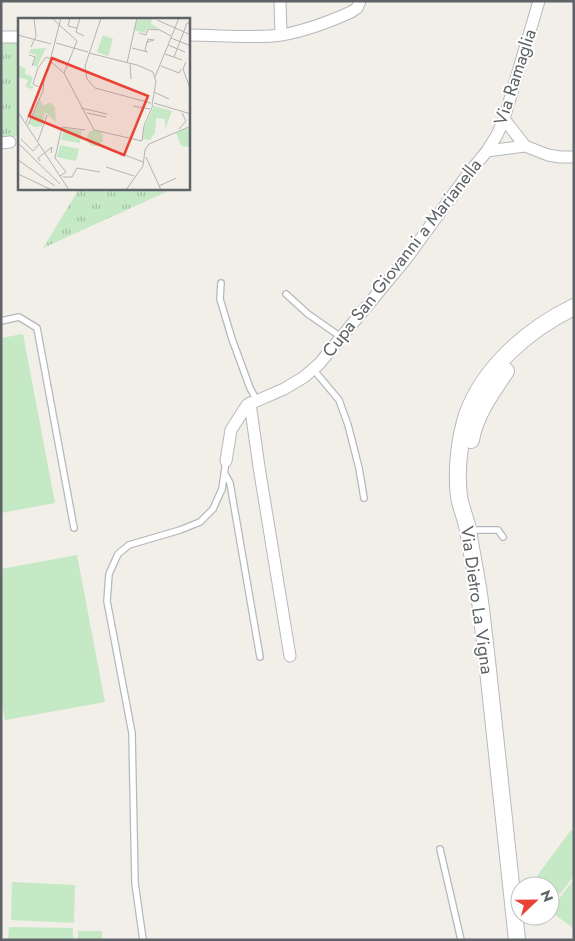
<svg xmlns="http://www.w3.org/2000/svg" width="575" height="941" font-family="Jost,sans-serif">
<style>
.grass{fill:url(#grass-tufts)}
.park{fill:#c5e8c5}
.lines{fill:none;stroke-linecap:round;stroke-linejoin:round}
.lane-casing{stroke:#b5b8bc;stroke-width:8}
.street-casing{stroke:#b5b8bc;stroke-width:13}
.secondary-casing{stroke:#b6babf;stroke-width:18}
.lane{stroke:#fff;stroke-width:5.5}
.street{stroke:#fff;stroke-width:11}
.secondary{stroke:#fff;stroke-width:16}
.labels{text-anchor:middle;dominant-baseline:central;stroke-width:4;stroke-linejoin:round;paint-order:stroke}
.street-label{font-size:18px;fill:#5f6368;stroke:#fff}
.inset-road{fill:none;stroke:#b3b3b1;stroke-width:1}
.view{fill:#ea4335;fill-opacity:0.15;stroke:#ea4335;stroke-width:2.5}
.inset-edge{fill:none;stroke:#5f6368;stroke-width:2.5}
</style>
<defs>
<pattern id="grass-tufts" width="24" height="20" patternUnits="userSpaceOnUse" patternTransform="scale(1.25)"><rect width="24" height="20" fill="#c5e8c5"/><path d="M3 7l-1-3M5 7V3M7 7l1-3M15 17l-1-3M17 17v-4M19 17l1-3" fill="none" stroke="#a3c0a4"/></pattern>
</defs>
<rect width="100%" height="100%" fill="#f1efe8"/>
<path class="grass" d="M 1,39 L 19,39 L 19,136 L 1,139 Z
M 79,189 L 167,189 L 166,192 L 43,248 Z"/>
<path class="park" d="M 23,334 L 55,503 L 1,513 L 1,338 Z
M 77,555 L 105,702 L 5,720 L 1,700 L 1,569 Z
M 571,830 L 574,832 L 574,876 L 560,894 L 537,876 Z
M 574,879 L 574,928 L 573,928 L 550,911 Z
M 12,882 L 75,885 L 74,923 L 11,920 Z
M 9,927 L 73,928 L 73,940 L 8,940 Z
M 78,931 L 102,931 L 102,940 L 78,940 Z"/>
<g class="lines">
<g class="lane-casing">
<path id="lane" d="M 221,283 L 220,299 L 232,339 L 250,388 L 257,401
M 286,294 L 308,314 L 341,337
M 1,321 L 19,317 L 37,328 L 74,528
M 313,369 L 339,400 L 348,425 L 359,468 L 364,498
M 225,474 L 230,483 L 260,657
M 477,530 L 498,530 L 503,537
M 440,849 L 461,940
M 143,940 L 135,883 L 132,733 L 107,601 L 109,574 L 118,554 L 129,545 L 180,530 L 200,522 L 213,509 L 222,489 L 226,461"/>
</g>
<g class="street-casing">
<path id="street" d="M 280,1 L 281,35
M 189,35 C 219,35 251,39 281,35 C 305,31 329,22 351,12 L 357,8 L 360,1
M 1,37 L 19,37
M 504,119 L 525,146
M 1,143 L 10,142
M 487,151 L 525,146 L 548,155 L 560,157 L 574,157
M 250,403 L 259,467 L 290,656
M 226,461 L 231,430 L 247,405 L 284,389 L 304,377 L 319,364 L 406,259 L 468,174 L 487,151 L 497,135 L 504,119 L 539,1"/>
</g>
<g class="secondary-casing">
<path id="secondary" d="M 471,440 C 475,415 492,392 506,371
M 517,940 C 505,829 494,719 481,609 C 478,582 472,556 468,530 C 466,519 461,508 459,497 C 456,471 459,440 467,415 C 484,367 530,328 574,307"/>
</g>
<use href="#lane" class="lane"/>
<use href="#street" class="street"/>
<use href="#secondary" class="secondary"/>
</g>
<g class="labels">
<g class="street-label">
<text transform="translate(515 77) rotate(-72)">Via Ramaglia</text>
<text transform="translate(402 258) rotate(-52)">Cupa San Giovanni a Marianella</text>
<text transform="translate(477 600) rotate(82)">Via Dietro La Vigna</text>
</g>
</g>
<g transform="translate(18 18)">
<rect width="172" height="172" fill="#f1efe8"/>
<path d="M 0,47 L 8,51 L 7,56 L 15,59 L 12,68 L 16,68 L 14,71 L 8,69 L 10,62 L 0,59 ZM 22,82 L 26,88 L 32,84 L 37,89 L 38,104 L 27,94 L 24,108 L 17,109 L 11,106 ZM 136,88 L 154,93 L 147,111 L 147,101 L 138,100 L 137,115 L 132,122 L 125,121 L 126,111 Z" fill="#c5e8c5"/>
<path d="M 172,109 L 172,129 L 163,128 L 158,115 Z" fill="#c5e8c5"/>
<path d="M 120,0 L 134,0 L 133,6 L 142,11 L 129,10 L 127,15 L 116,12 ZM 85,17 L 95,21 L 90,38 L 79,34 ZM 28,30 L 19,49 L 15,47 L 18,37 L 11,35 L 13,31 ZM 46,110 L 64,113 L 62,125 L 43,122 ZM69 120a8 8 0 1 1 16 0a8 8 0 1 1-16 0ZM 42,127 L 61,131 L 58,143 L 39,139 Z" fill="#c5e8c5"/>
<path class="inset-road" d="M 52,0 L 50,8 L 59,10M 62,0 L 58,14 L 66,18M 83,0 L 67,48 L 69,61 L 77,70 L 133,85M 35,1 L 59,23 L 46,55M 139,2 L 173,17M 121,15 L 128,17 L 130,11 L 142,12 L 153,18M 0,17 L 33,26M 153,20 L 173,28M 38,25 L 70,34M 150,27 L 167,34M 13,29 L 18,18 L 16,0M 114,30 L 130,34M 127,33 L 129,24 L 136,22 L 130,21 L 129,24M 71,35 L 119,47 L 135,54 L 138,64 L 134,87M 147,36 L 164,42M 11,37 L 17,39 L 14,48M 156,39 L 169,5 L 173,5M 32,43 L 46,55 L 76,112 L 124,123 L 126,108 L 135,87M 168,44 L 165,51 L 173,73M 109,45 L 119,0M 112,45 L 113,61M 143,48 L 161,55 L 163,51M 137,59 L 161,0M 23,70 L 15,66 L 20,50 L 28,39 L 33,41M 136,74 L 151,81M 136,85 L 173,96M 115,88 L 132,91M 63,90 L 89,96M 0,94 L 51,172M 69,95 L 88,99M 8,105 L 32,43 L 43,0M 10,107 L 25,73 L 26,62M 161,111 L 168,103 L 164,95M 3,121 L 15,133 L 21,126M 20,123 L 29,97M 0,125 L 42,166M 94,132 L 125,144M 128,139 L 143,172M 0,142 L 37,168M 22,143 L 20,140 L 34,129 L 33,135M 88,149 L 116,158M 0,156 L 34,172M 42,158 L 48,154 L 37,140 L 44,109 L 67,112M 45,159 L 54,159 L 59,150 L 82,154M 141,168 L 158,160M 108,172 L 125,148 L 127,132 L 131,126 L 173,108"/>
<path class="view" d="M 34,40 L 130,78 L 106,137 L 11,98 Z"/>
<rect width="172" height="172" class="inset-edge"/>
</g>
<rect width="575" height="941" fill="none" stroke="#5f6368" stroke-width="5"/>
<g transform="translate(535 901) rotate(68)"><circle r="24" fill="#ffffff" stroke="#bfc1c3"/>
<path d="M0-4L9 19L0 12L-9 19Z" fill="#ea4335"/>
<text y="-8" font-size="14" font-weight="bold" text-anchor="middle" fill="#5f6368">N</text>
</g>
</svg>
